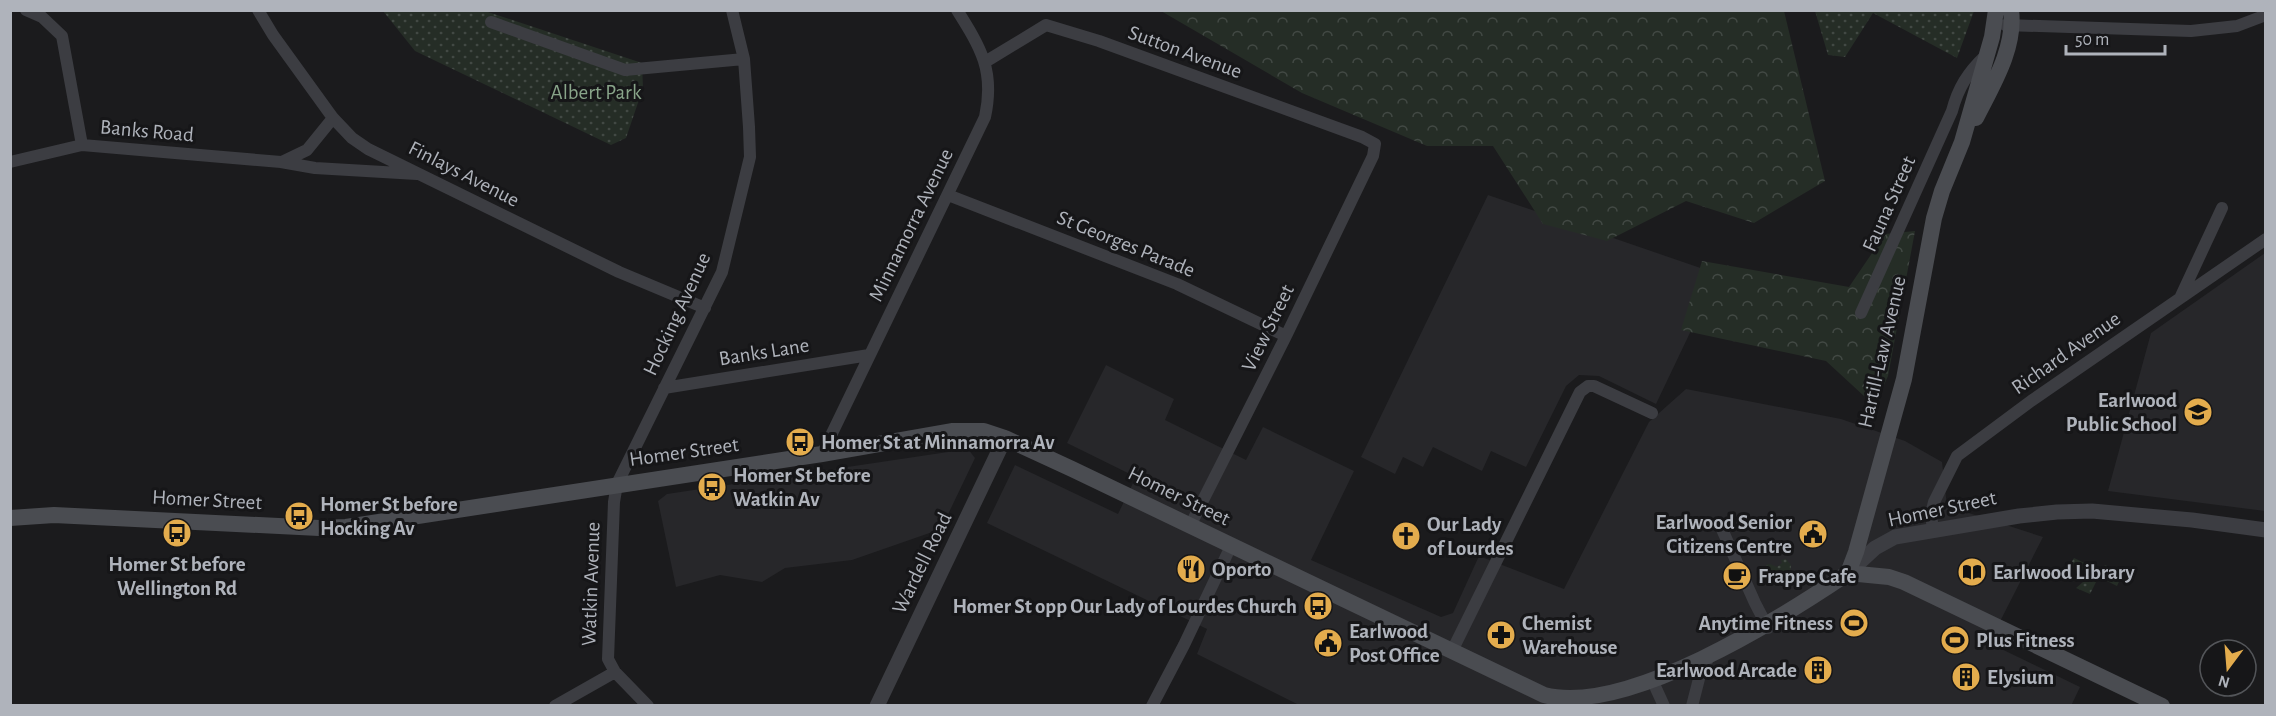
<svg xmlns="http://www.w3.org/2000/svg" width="2276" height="716" font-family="'Alegreya Sans',sans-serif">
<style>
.built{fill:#27272a}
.green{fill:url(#green-dots)}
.forest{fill:url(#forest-crowns)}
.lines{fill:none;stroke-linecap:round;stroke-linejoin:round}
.minor{stroke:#3c3d42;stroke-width:12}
.tertiary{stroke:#3c3d42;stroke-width:15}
.secondary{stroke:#4a4c51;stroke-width:16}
.labels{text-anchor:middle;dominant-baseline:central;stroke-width:6;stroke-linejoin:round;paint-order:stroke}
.street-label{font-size:21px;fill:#afb3bb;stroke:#161618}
.park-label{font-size:21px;fill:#88a489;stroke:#161618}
.poi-label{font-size:21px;font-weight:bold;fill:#afb3bb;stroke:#161618;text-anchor:start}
</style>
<defs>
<pattern id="green-dots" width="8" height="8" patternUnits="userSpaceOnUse" patternTransform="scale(1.5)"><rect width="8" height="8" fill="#252d26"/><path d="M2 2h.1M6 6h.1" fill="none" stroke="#424944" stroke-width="1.8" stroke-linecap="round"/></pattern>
<pattern id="forest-crowns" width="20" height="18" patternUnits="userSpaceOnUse" patternTransform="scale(1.5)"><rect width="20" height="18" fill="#252d26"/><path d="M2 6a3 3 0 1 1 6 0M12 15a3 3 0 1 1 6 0" fill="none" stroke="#424944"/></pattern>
</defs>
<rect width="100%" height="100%" fill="#1b1b1d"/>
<path class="built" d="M 1488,195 L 1718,274 L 1656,404 L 1599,376 L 1579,375 L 1566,386 L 1526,467 L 1491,451 L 1482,471 L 1433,447 L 1423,467 L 1403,457 L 1395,474 L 1361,457 Z
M 2265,253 L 2265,511 L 2108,491 L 2151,333 Z
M 1106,365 L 1174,399 L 1165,420 L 1246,460 L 1263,427 L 1354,471 L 1311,560 L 1441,617 L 1453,613 L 1479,556 L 1564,589 L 1649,422 L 1686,389 L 1841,419 L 1905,441 L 1942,462 L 1947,506 L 2043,537 L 1989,643 L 2080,687 L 2071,706 L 1299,705 L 1197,654 L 1207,629 L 987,523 L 1015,465 L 1118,514 L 1136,477 L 1067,443 Z
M 968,449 L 975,458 L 941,529 L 852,560 L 785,568 L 762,582 L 720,575 L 676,587 L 658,501 L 667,494 Z"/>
<path class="green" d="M 383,11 L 485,11 L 642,63 L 643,88 L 626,138 L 611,145 L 415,51 Z
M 1815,11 L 1815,10 L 1974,11 L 1957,58 L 1873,13 L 1845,57 L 1828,55 Z
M 2074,558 L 2101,571 L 2105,565 L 2114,569 L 2109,574 L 2118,571 L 2123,573 L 2117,586 L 2103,579 L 2104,575 L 2100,574 L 2090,594 L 2076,588 L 2090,576 L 2079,582 L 2084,571 L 2070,565 Z
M 1786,559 L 1791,565 L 1790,575 L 1776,586 L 1768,581 L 1766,565 L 1770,564 L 1777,567 L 1782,563 L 1781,560 Z"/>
<path class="forest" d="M 1161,11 L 1784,11 L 1825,181 L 1754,223 L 1686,201 L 1607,241 L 1543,224 L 1493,146 L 1427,146 L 1302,93 Z
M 1915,231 L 1888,376 L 1877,400 L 1864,396 L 1826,361 L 1681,330 L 1702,261 L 1849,287 L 1885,234 Z"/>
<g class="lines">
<path class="minor" d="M 26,10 L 42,17 L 62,36 L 82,145
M 258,10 L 273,35 L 333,118 L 352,138 L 368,149 L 619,272 L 705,308
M 491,22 L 625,70 L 744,59
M 2005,25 L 2191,31 L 2237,26 L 2266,15
M 985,62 L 1046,25 L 1099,41 L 1362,137 L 1375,144 L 1373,156 L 1286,336 L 1190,526
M 10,162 L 82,145 L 281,162 L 315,168 L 417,174
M 282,162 L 307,150 L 333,118
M 948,195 L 1177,284 L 1286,336
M 2181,296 L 2222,208
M 1861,313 L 1952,111 C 1958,88 1968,72 1985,56
M 664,388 L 869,355
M 822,454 L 985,117 C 995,71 981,48 957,10
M 1721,527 L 1755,603 L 1768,628
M 1933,530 L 1931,514 L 1934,502 L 1957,456 L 2031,401 L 2266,239
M 1452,651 L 1580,392 L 1588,386 L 1594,386 L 1652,413
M 1654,684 L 1664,706
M 555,706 L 615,672
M 648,706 L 615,672 L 608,659 L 614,502 L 617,484 L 722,272 L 750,157 L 749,127 L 744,59 L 732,10
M 1152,706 L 1184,645 L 1231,546
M 1692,706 L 1701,671 L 1708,659"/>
<path class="tertiary" d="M 1848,573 L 1875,548 L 1895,537 L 2019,516 L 2057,512 L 2092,511 L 2192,520 L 2266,530
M 877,706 L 1005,438"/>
<path class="secondary" d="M 1976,118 C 1992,86 2016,48 2011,10
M 10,518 L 54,515 L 319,528 L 346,527 L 822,454 L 953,431 L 984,431 L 1005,438 L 1072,469 L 1544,695 C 1626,716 1780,619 1848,573
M 1848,573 L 1856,552 L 1904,379 L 1934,218 L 1942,191 L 1962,142 L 1992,37 L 1996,10
M 1848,573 L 1889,577 L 1904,582 L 2162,706"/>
</g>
<defs>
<g id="school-disc" transform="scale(1.5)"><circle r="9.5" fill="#e3ac4d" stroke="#161618"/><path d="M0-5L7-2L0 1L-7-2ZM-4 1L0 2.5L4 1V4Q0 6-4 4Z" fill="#111"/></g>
<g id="bus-disc" transform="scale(1.5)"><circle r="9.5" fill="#e3ac4d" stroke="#161618"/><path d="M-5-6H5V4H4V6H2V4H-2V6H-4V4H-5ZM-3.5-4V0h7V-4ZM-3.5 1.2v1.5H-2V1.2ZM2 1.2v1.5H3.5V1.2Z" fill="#111"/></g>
<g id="civic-disc" transform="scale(1.5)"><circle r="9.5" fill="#e3ac4d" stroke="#161618"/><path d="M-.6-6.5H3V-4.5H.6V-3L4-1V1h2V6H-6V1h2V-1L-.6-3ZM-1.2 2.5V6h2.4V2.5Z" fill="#111"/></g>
<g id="church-disc" transform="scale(1.5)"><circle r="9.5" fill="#e3ac4d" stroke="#161618"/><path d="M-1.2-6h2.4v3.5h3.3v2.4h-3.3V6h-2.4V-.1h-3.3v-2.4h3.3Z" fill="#111"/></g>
<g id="restaurant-disc" transform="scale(1.5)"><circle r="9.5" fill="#e3ac4d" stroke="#161618"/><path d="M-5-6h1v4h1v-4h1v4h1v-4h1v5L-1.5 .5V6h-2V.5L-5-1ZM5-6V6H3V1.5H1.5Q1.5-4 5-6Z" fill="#111"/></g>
<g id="library-disc" transform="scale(1.5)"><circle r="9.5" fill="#e3ac4d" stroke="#161618"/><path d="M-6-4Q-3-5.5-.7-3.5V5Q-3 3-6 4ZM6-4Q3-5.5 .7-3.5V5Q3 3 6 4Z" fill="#111"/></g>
<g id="cafe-disc" transform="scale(1.5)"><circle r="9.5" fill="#e3ac4d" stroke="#161618"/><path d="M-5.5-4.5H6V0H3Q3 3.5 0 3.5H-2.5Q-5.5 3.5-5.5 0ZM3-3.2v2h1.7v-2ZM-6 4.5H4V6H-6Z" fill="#111"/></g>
<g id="stadium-disc" transform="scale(1.5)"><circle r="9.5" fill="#e3ac4d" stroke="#161618"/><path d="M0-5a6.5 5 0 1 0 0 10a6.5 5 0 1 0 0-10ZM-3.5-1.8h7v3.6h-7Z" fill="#111"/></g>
<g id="pharmacy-disc" transform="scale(1.5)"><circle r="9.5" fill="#e3ac4d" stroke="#161618"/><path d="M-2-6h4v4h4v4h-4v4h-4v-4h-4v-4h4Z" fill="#111"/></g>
<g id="building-disc" transform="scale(1.5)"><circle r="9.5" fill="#e3ac4d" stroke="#161618"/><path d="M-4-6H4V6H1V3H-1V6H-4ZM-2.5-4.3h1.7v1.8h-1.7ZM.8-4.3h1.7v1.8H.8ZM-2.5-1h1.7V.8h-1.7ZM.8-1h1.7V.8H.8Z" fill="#111"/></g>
</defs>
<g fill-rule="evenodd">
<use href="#school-disc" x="2198" y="412"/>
<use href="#bus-disc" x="800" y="442"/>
<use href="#bus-disc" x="712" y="487"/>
<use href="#bus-disc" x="299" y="516"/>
<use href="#bus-disc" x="177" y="533"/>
<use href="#civic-disc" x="1813" y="534"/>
<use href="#church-disc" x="1406" y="536"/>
<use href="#restaurant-disc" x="1191" y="569"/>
<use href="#library-disc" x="1972" y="572"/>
<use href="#cafe-disc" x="1737" y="576"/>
<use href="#bus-disc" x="1318" y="606"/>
<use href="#stadium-disc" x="1854" y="623"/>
<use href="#pharmacy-disc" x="1501" y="635"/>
<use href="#stadium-disc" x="1955" y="640"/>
<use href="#civic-disc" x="1328" y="643"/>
<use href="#building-disc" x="1818" y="670"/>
<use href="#building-disc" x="1966" y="677"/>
</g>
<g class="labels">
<g class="street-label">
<text transform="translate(1185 52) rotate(20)">Sutton Avenue</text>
<text transform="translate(147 131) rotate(5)">Banks Road</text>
<text transform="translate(464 174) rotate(27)">Finlays Avenue</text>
<text transform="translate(1889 204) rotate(-66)">Fauna Street</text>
<text transform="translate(911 225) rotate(-64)">Minnamorra Avenue</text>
<text transform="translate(1126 244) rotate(22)">St Georges Parade</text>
<text transform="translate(677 314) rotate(-65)">Hocking Avenue</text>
<text transform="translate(1268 328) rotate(-64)">View Street</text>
<text transform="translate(764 352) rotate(-9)">Banks Lane</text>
<text transform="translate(1882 352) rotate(-77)">Hartill-Law Avenue</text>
<text transform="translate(2066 353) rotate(-35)">Richard Avenue</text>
<text transform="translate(684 452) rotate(-8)">Homer Street</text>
<text transform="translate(1179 496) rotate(26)">Homer Street</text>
<text transform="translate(207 500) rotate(3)">Homer Street</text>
<text transform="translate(1942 509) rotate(-12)">Homer Street</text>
<text transform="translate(922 563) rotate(-64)">Wardell Road</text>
<text transform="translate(591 584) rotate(-88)">Watkin Avenue</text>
</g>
<g class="park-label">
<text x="596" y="92">Albert Park</text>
</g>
<g class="poi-label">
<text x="2177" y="400" text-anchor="end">Earlwood<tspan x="2177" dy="24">Public School</tspan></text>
<text x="821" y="442">Homer St at Minnamorra Av</text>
<text x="733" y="475">Homer St before<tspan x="733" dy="24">Watkin Av</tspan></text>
<text x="320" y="504">Homer St before<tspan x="320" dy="24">Hocking Av</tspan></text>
<text x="1792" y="522" text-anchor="end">Earlwood Senior<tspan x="1792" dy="24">Citizens Centre</tspan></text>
<text x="1427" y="524">Our Lady<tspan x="1427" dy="24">of Lourdes</tspan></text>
<text x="177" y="564" text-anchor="middle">Homer St before<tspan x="177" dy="24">Wellington Rd</tspan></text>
<text x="1212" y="569">Oporto</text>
<text x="1993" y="572">Earlwood Library</text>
<text x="1758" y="576">Frappe Cafe</text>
<text x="1297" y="606" text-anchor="end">Homer St opp Our Lady of Lourdes Church</text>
<text x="1522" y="623">Chemist<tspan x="1522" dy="24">Warehouse</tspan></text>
<text x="1833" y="623" text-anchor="end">Anytime Fitness</text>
<text x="1349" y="631">Earlwood<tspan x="1349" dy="24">Post Office</tspan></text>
<text x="1976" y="640">Plus Fitness</text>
<text x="1797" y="670" text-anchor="end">Earlwood Arcade</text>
<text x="1987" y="677">Elysium</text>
</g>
</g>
<rect width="2276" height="716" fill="none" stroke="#afb3bb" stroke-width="24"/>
<g transform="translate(2228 668) rotate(196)"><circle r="28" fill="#161618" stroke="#535559" stroke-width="1.5"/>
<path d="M0-4.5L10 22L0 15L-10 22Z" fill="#e3ac4d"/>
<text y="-9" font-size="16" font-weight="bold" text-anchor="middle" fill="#afb3bb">N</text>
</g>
<path d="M2066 45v9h99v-9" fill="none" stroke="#afb3bb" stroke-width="3"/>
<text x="2075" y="45" font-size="18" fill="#afb3bb" stroke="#161618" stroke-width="4.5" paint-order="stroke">50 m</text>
</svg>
